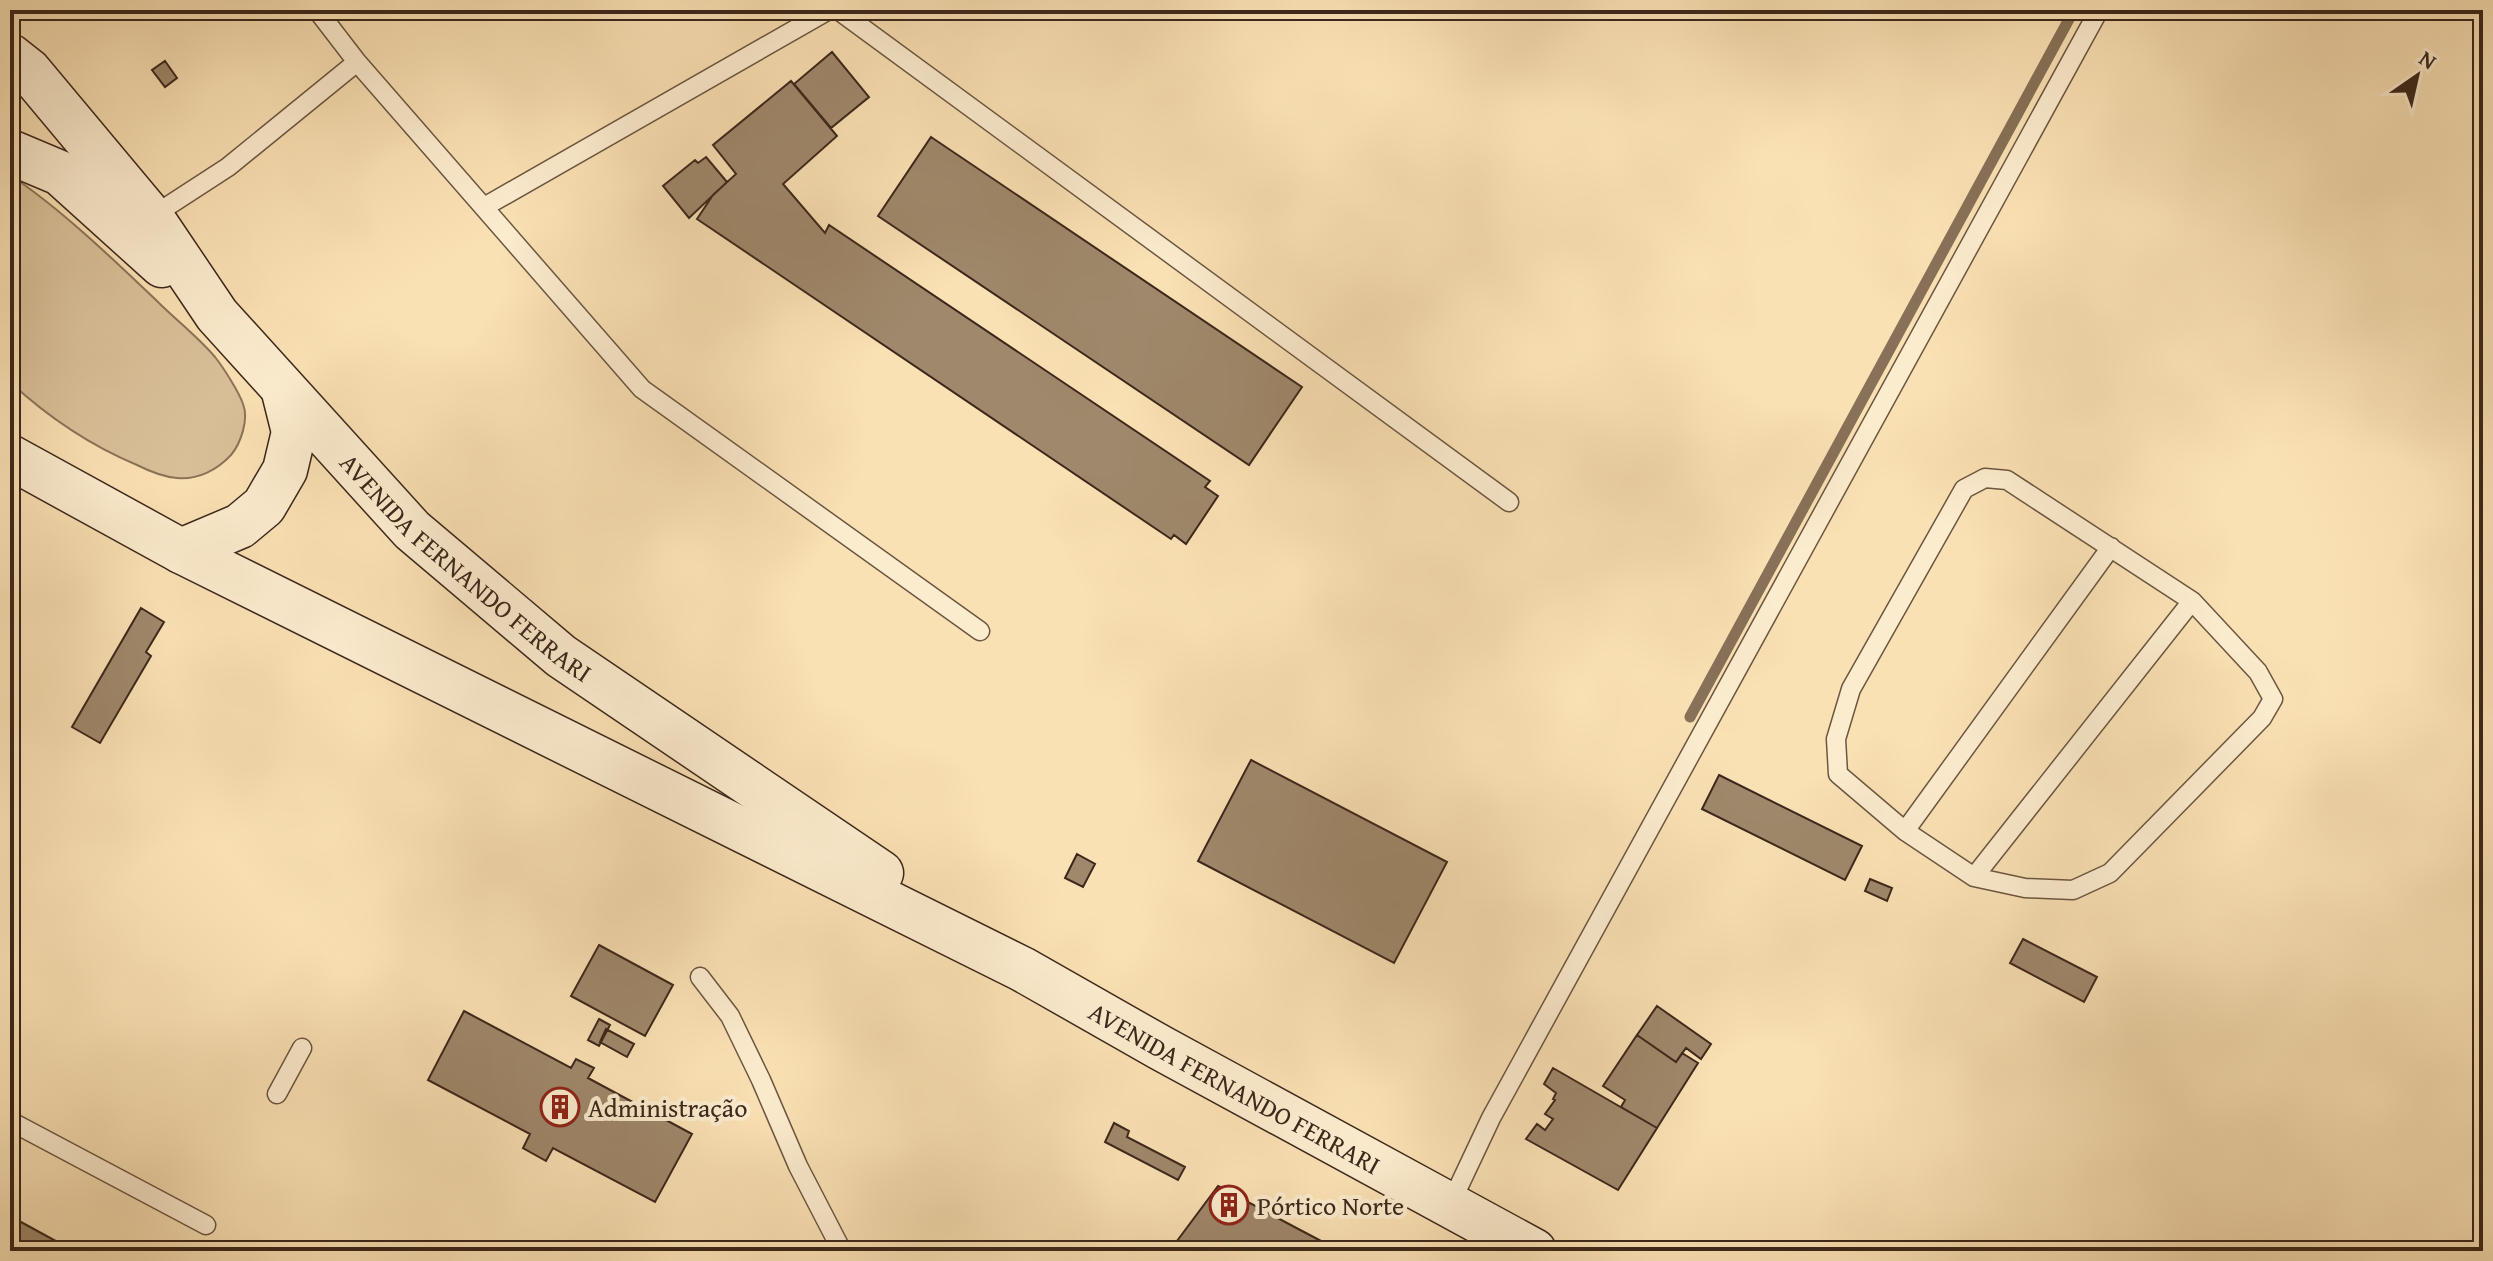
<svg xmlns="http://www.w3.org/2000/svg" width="2493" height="1261" font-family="'Gentium Book Plus',serif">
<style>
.green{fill:#dac19a;stroke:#8b745a;stroke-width:2}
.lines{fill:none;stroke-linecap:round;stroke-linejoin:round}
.stream{stroke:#877158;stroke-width:11}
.building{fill:#9f886b;stroke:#3c271b;stroke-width:2}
.lane-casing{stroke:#6c5641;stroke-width:21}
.secondary-casing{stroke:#3c271b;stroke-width:47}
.lane{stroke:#fcecce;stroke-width:18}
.secondary{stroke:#fcecce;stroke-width:44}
.labels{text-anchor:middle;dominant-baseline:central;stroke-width:8;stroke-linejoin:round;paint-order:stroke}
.street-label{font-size:26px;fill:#3c271b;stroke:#fcecce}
.poi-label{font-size:26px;fill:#3c271b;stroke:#fcecce;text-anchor:start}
</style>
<rect width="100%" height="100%" fill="#fae1b4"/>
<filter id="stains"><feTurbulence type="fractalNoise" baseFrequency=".0025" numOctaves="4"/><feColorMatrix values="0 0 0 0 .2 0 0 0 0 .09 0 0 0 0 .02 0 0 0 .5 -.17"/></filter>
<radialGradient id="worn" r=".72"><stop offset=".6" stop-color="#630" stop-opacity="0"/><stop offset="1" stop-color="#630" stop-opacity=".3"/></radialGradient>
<path class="green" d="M 10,175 C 60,208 114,260 158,302 C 176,320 198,337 215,357 C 223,367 239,392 243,404 C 249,419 241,443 231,455 C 217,470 198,480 177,478 C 163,477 149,471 137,465 C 89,445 48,417 10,382 Z"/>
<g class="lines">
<path class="stream" d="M 1690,717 L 2074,10"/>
</g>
<path class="building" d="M 832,52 L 869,97 L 831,128 L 794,84 Z
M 165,61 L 177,78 L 165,87 L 152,70 Z
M 791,81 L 837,136 L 783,184 L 825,233 L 829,225 L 1210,481 L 1205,487 L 1218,496 L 1186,544 L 1174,535 L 1171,539 L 697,219 L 713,195 L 736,174 L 713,145 Z
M 931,137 L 1302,387 L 1249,465 L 878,216 Z
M 706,157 L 727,182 L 689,218 L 663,186 L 695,160 L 698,163 Z
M 141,608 L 164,622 L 146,652 L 151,656 L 100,743 L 72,727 Z
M 1251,760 L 1447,862 L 1394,963 L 1198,861 Z
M 1719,775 L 1862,846 L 1845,880 L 1702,809 Z
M 1077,854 L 1095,864 L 1083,887 L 1065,878 Z
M 1870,879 L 1892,888 L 1887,901 L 1865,891 Z
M 2023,939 L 2097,977 L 2084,1002 L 2010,963 Z
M 599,945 L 673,985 L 645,1036 L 571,996 Z
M 1657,1006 L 1711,1044 L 1701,1059 L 1686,1048 L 1676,1062 L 1637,1035 Z
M 464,1011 L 571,1068 L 576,1059 L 594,1068 L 588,1078 L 692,1134 L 655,1202 L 553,1148 L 546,1161 L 523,1148 L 530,1134 L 428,1080 Z
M 599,1019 L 610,1025 L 599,1046 L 588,1040 Z
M 606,1029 L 634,1044 L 627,1057 L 600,1042 Z
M 1637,1035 L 1676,1062 L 1682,1053 L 1698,1063 L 1657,1128 L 1621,1107 L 1625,1100 L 1603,1086 Z
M 1553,1068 L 1657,1128 L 1618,1190 L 1526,1139 L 1537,1124 L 1545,1130 L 1553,1119 L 1545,1114 L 1555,1100 L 1553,1099 L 1556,1093 L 1544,1084 Z
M 1114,1123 L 1129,1131 L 1127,1137 L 1185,1167 L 1178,1180 L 1105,1142 Z
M 1218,1186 L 1287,1223 L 1340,1251 L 1173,1251 L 1177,1241 Z
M 10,1216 L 74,1251 L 10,1251 Z"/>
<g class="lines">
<g class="lane-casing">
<path id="lane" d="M 317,10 L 357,62 L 642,389 L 980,631
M 838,10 L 1509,502
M 484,207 L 829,10
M 151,217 L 228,167 L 357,62
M 1985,478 L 2007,480 L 2192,601 L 2258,672 L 2273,699 L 2262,718 L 2110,873 L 2073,890 L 2025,888 L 1974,877 L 1905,831 L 1838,774 L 1836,739 L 1851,689 L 1964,489 Z
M 1905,831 L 2111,547
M 1974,877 L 2192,601
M 700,977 L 730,1016 L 761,1080 L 798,1166 L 842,1251
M 277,1094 L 302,1048
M 10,1121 L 206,1225
M 1450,1205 L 1491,1118 L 2099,10"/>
</g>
<g class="secondary-casing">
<g id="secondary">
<path id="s1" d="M 10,56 L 29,71 L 151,217 L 217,315 L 412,530 L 561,656 L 881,873"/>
<path d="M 10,152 L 60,173 L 162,265"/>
<path id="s2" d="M 10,457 L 181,551 L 1022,969 L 1161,1048 L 1534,1251"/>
<path d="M 181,551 L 240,526 L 264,506 L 285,470 L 294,432 L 284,392"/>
</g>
</g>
<use href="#lane" class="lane"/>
<use href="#secondary" class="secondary"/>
</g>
<defs>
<g id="building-ring" transform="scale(2)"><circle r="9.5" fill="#fcecce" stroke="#8f2418" stroke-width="1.5"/><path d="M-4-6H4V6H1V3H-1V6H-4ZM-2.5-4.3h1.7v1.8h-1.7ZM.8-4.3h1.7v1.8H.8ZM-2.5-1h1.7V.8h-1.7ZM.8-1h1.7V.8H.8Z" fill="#8f2418"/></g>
</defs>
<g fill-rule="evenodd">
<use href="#building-ring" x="560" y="1107"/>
<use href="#building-ring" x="1229" y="1205"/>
</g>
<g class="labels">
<g class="street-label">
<text stroke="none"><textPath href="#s1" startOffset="688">AVENIDA FERNANDO FERRARI</textPath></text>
<text stroke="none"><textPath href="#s2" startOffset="1378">AVENIDA FERNANDO FERRARI</textPath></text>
</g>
<g class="poi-label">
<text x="588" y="1107">Administração</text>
<text x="1257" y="1205">Pórtico Norte</text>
</g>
</g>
<rect width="2493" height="1261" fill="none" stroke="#fae1b4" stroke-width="40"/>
<rect x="12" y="12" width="2469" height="1237" fill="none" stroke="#3c271b" stroke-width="4"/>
<rect x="20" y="20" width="2453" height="1221" fill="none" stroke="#3c271b" stroke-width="2"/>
<g transform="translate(2417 76) rotate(34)" stroke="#fcecce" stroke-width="6" paint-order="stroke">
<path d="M0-6L14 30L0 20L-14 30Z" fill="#3c271b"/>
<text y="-12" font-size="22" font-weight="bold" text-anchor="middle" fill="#3c271b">N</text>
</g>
<rect width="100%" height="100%" filter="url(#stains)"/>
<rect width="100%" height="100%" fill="url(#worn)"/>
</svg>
